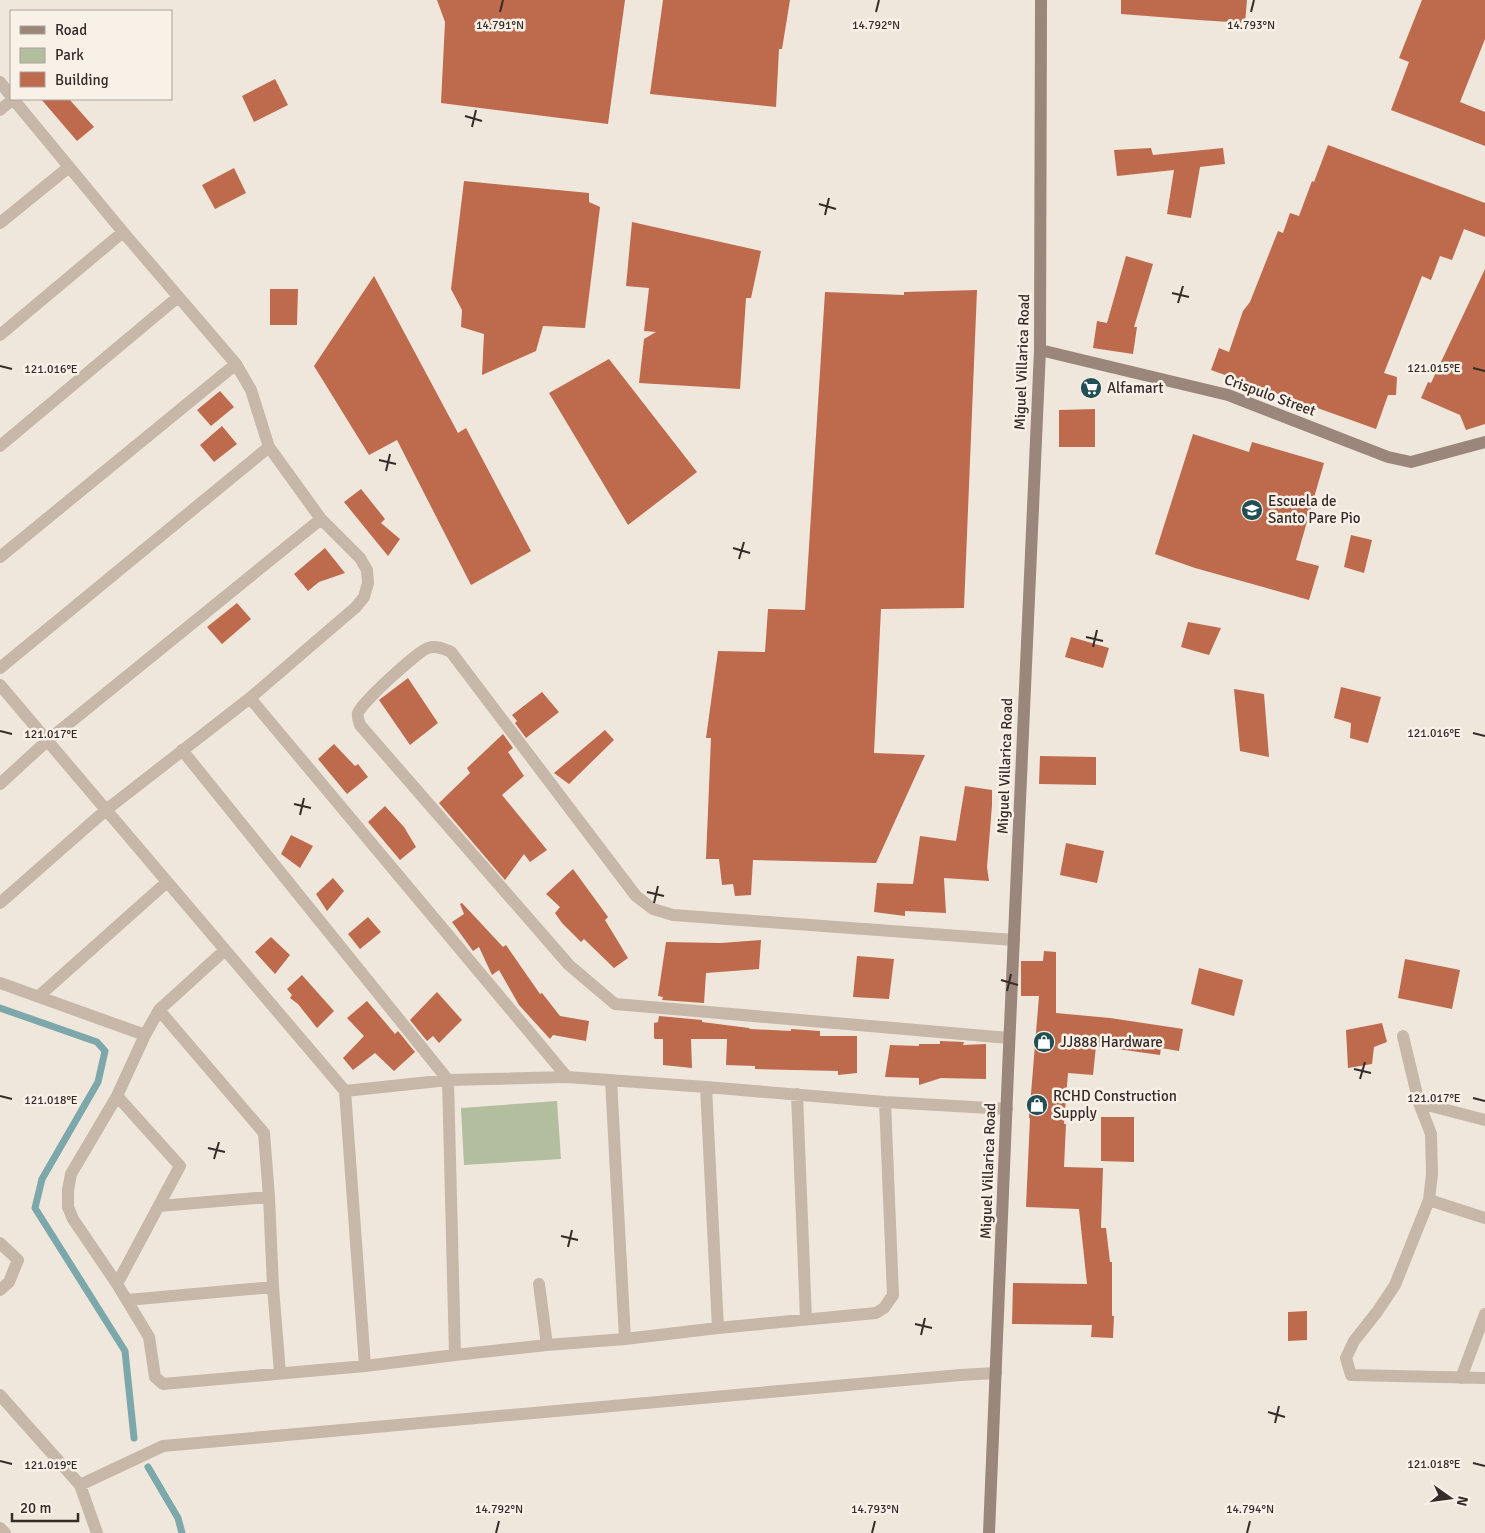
<svg xmlns="http://www.w3.org/2000/svg" width="1485" height="1533" font-family="Signika,sans-serif">
<style>
.green{fill:#b2be9d}
.lines{fill:none;stroke-linecap:round;stroke-linejoin:round}
.stream{stroke:#7da8ab;stroke-width:7}
.building{fill:#bd6a4d}
.street{stroke:#c7b7a9;stroke-width:12}
.secondary{stroke:#9a867a;stroke-width:12}
.ticks{fill:none;stroke:#352c28;stroke-width:2}
.labels{text-anchor:middle;dominant-baseline:central;stroke-width:5;stroke-linejoin:round;paint-order:stroke}
.street-label{font-size:15px;fill:#352c28;stroke:#f8f1e8}
.poi-label{font-size:15px;fill:#352c28;stroke:#f8f1e8;text-anchor:start}
.ticks-label{font-size:12px;text-anchor:middle;fill:#352c28;stroke:#f8f1e8;stroke-width:5;stroke-linejoin:round;paint-order:stroke}
</style>
<rect width="100%" height="100%" fill="#f0e7dc"/>
<path class="green" d="M 557,1101 L 561,1159 L 464,1165 L 461,1108 Z"/>
<g class="lines">
<path class="stream" d="M 0,1008 L 97,1042 L 105,1051 L 98,1082 L 42,1179 L 35,1208 L 125,1351 L 134,1438
M 148,1467 L 178,1518 L 182,1533"/>
</g>
<path class="building" d="M 437,0 L 625,0 L 608,124 L 441,103 L 445,22 Z
M 663,0 L 790,0 L 782,49 L 779,49 L 776,107 L 650,94 Z
M 1121,0 L 1247,0 L 1245,23 L 1198,20 L 1121,14 Z
M 1422,0 L 1485,0 L 1485,39 L 1460,102 L 1485,112 L 1485,146 L 1391,110 L 1409,62 L 1399,58 Z
M 275,79 L 288,105 L 254,122 L 242,96 Z
M 41,99 L 69,99 L 94,127 L 77,141 Z
M 1328,145 L 1485,203 L 1485,237 L 1464,229 L 1452,260 L 1440,256 L 1431,280 L 1422,276 L 1384,373 L 1397,377 L 1396,395 L 1388,395 L 1376,429 L 1211,370 L 1219,348 L 1229,352 L 1243,311 L 1250,302 L 1278,231 L 1283,233 L 1290,213 L 1299,216 L 1312,181 L 1314,182 Z
M 1151,148 L 1153,155 L 1223,148 L 1225,164 L 1200,167 L 1191,218 L 1167,214 L 1174,170 L 1117,176 L 1114,150 Z
M 234,168 L 246,193 L 215,209 L 202,185 Z
M 464,181 L 589,193 L 589,202 L 600,207 L 585,328 L 543,326 L 536,351 L 482,375 L 484,334 L 461,327 L 462,310 L 451,289 Z
M 632,222 L 761,251 L 751,298 L 746,298 L 740,389 L 639,383 L 644,339 L 656,332 L 644,331 L 649,288 L 626,286 Z
M 1126,256 L 1153,264 L 1134,327 L 1137,327 L 1133,354 L 1093,348 L 1097,321 L 1107,323 Z
M 1485,269 L 1485,424 L 1466,430 L 1460,415 L 1421,398 L 1428,382 L 1431,383 Z
M 374,276 L 458,433 L 466,428 L 531,551 L 471,585 L 397,440 L 369,455 L 314,366 Z
M 270,289 L 298,289 L 297,325 L 270,325 Z
M 977,290 L 964,608 L 881,609 L 874,753 L 925,755 L 876,863 L 753,860 L 751,895 L 735,896 L 733,884 L 722,885 L 719,859 L 706,859 L 711,738 L 706,738 L 718,651 L 765,652 L 768,609 L 805,610 L 825,292 L 904,295 L 904,292 Z
M 609,359 L 697,472 L 628,525 L 549,393 Z
M 220,391 L 234,407 L 211,426 L 197,410 Z
M 1095,409 L 1095,447 L 1059,447 L 1059,410 Z
M 222,426 L 237,444 L 214,462 L 200,445 Z
M 1193,434 L 1249,452 L 1252,442 L 1324,463 L 1296,560 L 1319,566 L 1309,600 L 1195,568 L 1155,554 Z
M 361,489 L 385,519 L 381,523 L 400,539 L 388,556 L 344,502 Z
M 1351,535 L 1372,540 L 1364,573 L 1344,567 Z
M 325,548 L 345,573 L 319,582 L 308,591 L 294,574 Z
M 237,603 L 251,619 L 222,644 L 207,627 Z
M 1188,622 L 1221,628 L 1209,655 L 1181,647 Z
M 1071,637 L 1109,648 L 1103,668 L 1065,657 Z
M 408,678 L 438,723 L 410,745 L 379,700 Z
M 1341,687 L 1381,697 L 1368,743 L 1350,738 L 1351,723 L 1334,718 Z
M 1234,689 L 1264,694 L 1269,757 L 1240,751 Z
M 542,692 L 559,712 L 526,738 L 515,723 L 517,721 L 512,715 Z
M 605,730 L 614,740 L 569,784 L 554,773 Z
M 503,734 L 513,748 L 508,752 L 524,776 L 502,795 L 547,850 L 530,862 L 524,854 L 505,880 L 439,803 L 470,773 L 467,768 Z
M 334,744 L 355,766 L 358,764 L 368,777 L 347,794 L 318,759 Z
M 1040,756 L 1096,757 L 1096,785 L 1039,784 Z
M 965,786 L 992,790 L 992,805 L 987,867 L 989,881 L 944,878 L 946,913 L 905,911 L 905,916 L 874,912 L 877,883 L 913,884 L 920,836 L 956,841 Z
M 385,806 L 404,827 L 416,847 L 400,860 L 368,822 Z
M 291,835 L 313,846 L 300,868 L 281,854 Z
M 1066,843 L 1104,851 L 1097,883 L 1060,875 Z
M 573,869 L 608,917 L 605,920 L 628,958 L 614,968 L 584,939 L 581,942 L 562,923 L 555,913 L 560,907 L 546,894 Z
M 333,878 L 344,891 L 327,911 L 316,894 Z
M 462,903 L 503,947 L 506,945 L 540,994 L 542,993 L 560,1016 L 589,1021 L 586,1041 L 553,1035 L 550,1039 L 519,1005 L 499,970 L 492,975 L 479,947 L 473,951 L 452,922 L 464,914 L 460,904 Z
M 368,917 L 381,932 L 360,949 L 348,934 Z
M 271,937 L 290,955 L 275,974 L 255,952 Z
M 761,940 L 759,969 L 706,973 L 704,1003 L 662,1000 L 663,997 L 658,996 L 666,942 L 721,943 Z
M 1044,951 L 1056,952 L 1056,1013 L 1110,1018 L 1183,1029 L 1179,1051 L 1161,1048 L 1160,1055 L 1096,1046 L 1093,1075 L 1068,1073 L 1064,1124 L 1066,1124 L 1064,1167 L 1103,1168 L 1101,1228 L 1106,1228 L 1110,1262 L 1112,1262 L 1112,1316 L 1114,1316 L 1113,1338 L 1091,1337 L 1092,1325 L 1012,1324 L 1013,1283 L 1087,1284 L 1079,1209 L 1026,1207 L 1030,1118 L 1029,1118 L 1039,996 L 1021,996 L 1021,961 L 1043,961 Z
M 857,956 L 894,959 L 889,999 L 853,997 Z
M 1405,959 L 1460,970 L 1452,1009 L 1398,998 Z
M 1199,968 L 1243,980 L 1234,1016 L 1191,1004 Z
M 302,975 L 334,1011 L 317,1028 L 298,1004 L 290,998 L 292,995 L 287,989 Z
M 437,992 L 462,1020 L 439,1043 L 433,1036 L 427,1041 L 410,1020 Z
M 367,1001 L 395,1034 L 398,1031 L 415,1052 L 394,1071 L 375,1053 L 353,1070 L 343,1058 L 364,1036 L 347,1018 Z
M 659,1016 L 702,1020 L 702,1022 L 749,1028 L 750,1029 L 791,1031 L 791,1029 L 820,1031 L 820,1036 L 857,1036 L 857,1073 L 838,1075 L 838,1071 L 755,1069 L 755,1066 L 726,1065 L 727,1039 L 691,1039 L 692,1068 L 663,1065 L 663,1039 L 655,1039 L 654,1038 L 654,1023 L 658,1022 Z
M 1382,1023 L 1387,1042 L 1374,1047 L 1372,1064 L 1348,1068 L 1346,1030 Z
M 940,1041 L 964,1042 L 963,1045 L 986,1044 L 986,1079 L 941,1078 L 919,1085 L 919,1078 L 885,1077 L 890,1045 L 919,1046 L 919,1044 L 940,1044 Z
M 1101,1117 L 1134,1117 L 1134,1162 L 1101,1161 Z
M 1307,1311 L 1307,1340 L 1288,1341 L 1288,1312 Z"/>
<g class="lines">
<path class="street" d="M 0,82 L 11,96
M 0,110 L 13,99 L 123,232 L 236,364 L 251,390 L 269,447 L 321,519 L 360,558 L 367,570 L 368,583 L 364,597 L 356,607 L 250,698 L 106,810 L 0,903
M 0,223 L 69,167
M 0,335 L 123,232
M 0,446 L 178,297
M 0,557 L 236,364
M 0,668 L 269,447
M 0,685 L 345,1091 L 448,1080 L 567,1077 L 706,1087 L 885,1102 L 1007,1109
M 250,698 L 567,1077
M 182,750 L 448,1080 L 455,1355 L 547,1345 L 625,1339 L 611,1080
M 0,784 L 47,741 L 321,519
M 0,983 L 145,1035 L 117,1096 L 71,1174 L 68,1190 L 68,1207 L 73,1219 L 117,1284 L 149,1337 L 155,1377 L 163,1384 L 365,1366 L 455,1355
M 39,996 L 167,882
M 145,1035 L 159,1010 L 225,950
M 1403,1036 L 1419,1103 L 1431,1134 L 1432,1174 L 1429,1200 L 1395,1285 L 1377,1312 L 1354,1341 L 1346,1358 L 1351,1375 L 1485,1378
M 1009,1038 L 615,1004 L 569,965 L 360,725 C 359,722 357,716 358,713 C 360,704 419,650 428,648 C 436,645 444,649 451,652 L 636,896 L 653,909 L 673,915 L 1014,940
M 706,1087 L 718,1328
M 345,1091 L 365,1366
M 797,1094 L 806,1319
M 117,1096 L 180,1166 L 117,1284
M 1419,1103 L 1485,1120
M 269,1197 L 273,1287 L 280,1373
M 1429,1200 L 1485,1218
M 159,1206 L 269,1197 L 264,1133 L 159,1010
M 0,1243 L 18,1260 L 9,1282 L 0,1290
M 539,1284 L 547,1345
M 127,1300 L 273,1287
M 625,1339 L 718,1328 L 876,1313 L 884,1308 L 893,1295 L 885,1102
M 1461,1378 L 1485,1314
M 0,1395 L 80,1485 L 97,1533
M 80,1485 L 163,1446 L 960,1375 L 996,1373
M 0,1528 L 5,1533"/>
<path class="secondary" d="M 1040,350 L 1228,395 L 1388,457 L 1411,462 L 1485,442
M 989,1533 L 1008,1071 L 1040,350 L 1041,0"/>
</g>
<path class="ticks" d="M 500,12 L 503,0M 876,12 L 879,0M 1251,12 L 1254,0M 465,116 L 482,121M 472,127 L 476,110M 819,204 L 836,209M 825,215 L 829,198M 1172,293 L 1189,297M 1178,303 L 1183,286M 0,366 L 12,369M 1473,368 L 1485,371M 379,460 L 396,464M 386,471 L 390,454M 733,548 L 750,553M 739,559 L 744,542M 1086,637 L 1103,641M 1093,647 L 1097,630M 0,731 L 12,734M 1473,733 L 1485,736M 294,804 L 311,808M 300,815 L 304,798M 647,892 L 664,896M 654,903 L 658,886M 1001,980 L 1018,985M 1007,991 L 1011,974M 1354,1069 L 1371,1073M 1360,1079 L 1365,1062M 0,1096 L 12,1099M 1473,1098 L 1485,1101M 208,1148 L 225,1152M 214,1159 L 219,1142M 561,1236 L 578,1240M 568,1247 L 572,1230M 915,1324 L 932,1328M 921,1335 L 925,1318M 1268,1412 L 1285,1417M 1275,1423 L 1279,1406M 0,1461 L 12,1464M 1473,1463 L 1485,1466M 496,1533 L 499,1521M 872,1533 L 875,1521M 1247,1533 L 1250,1521"/>
<defs>
<g id="supermarket-disc" transform="scale(1.125)"><circle r="9.5" fill="#214f53" stroke="#f8f1e8"/><path d="M-6-5.5h2.5l.6 2H6L4.5 2H-2.5L-4.4-4H-6ZM-1.5 3.2a1.3 1.3 0 1 0 .1 0ZM3 3.2a1.3 1.3 0 1 0 .1 0Z" fill="#fff"/></g>
<g id="school-disc" transform="scale(1.125)"><circle r="9.5" fill="#214f53" stroke="#f8f1e8"/><path d="M0-5L7-2L0 1L-7-2ZM-4 1L0 2.5L4 1V4Q0 6-4 4Z" fill="#fff"/></g>
<g id="shop-disc" transform="scale(1.125)"><circle r="9.5" fill="#214f53" stroke="#f8f1e8"/><path d="M-5-2.5h2.3a2.7 3.5 0 0 1 5.4 0H5L5.5 6h-11ZM-1.5-2.5h3a1.5 2.3 0 0 0-3 0Z" fill="#fff"/></g>
</defs>
<g fill-rule="evenodd">
<use href="#supermarket-disc" x="1091" y="388"/>
<use href="#school-disc" x="1252" y="510"/>
<use href="#shop-disc" x="1044" y="1042"/>
<use href="#shop-disc" x="1037" y="1105"/>
</g>
<g class="labels">
<g class="street-label">
<text transform="translate(1022 362) rotate(-88)">Miguel Villarica Road</text>
<text transform="translate(1270 395) rotate(20)">Crispulo Street</text>
<text transform="translate(1005 766) rotate(-88)">Miguel Villarica Road</text>
<text transform="translate(988 1171) rotate(-88)">Miguel Villarica Road</text>
</g>
<g class="poi-label">
<text x="1107" y="388">Alfamart</text>
<text x="1268" y="501">Escuela de<tspan x="1268" dy="17">Santo Pare Pio</tspan></text>
<text x="1060" y="1042">JJ888 Hardware</text>
<text x="1053" y="1096">RCHD Construction<tspan x="1053" dy="17">Supply</tspan></text>
</g>
</g>
<g class="ticks-label">
<text x="500" y="29">14.791°N</text>
<text x="876" y="29">14.792°N</text>
<text x="1251" y="29">14.793°N</text>
<text x="1434" y="372">121.015°E</text>
<text x="51" y="373">121.016°E</text>
<text x="1434" y="737">121.016°E</text>
<text x="51" y="738">121.017°E</text>
<text x="1434" y="1102">121.017°E</text>
<text x="51" y="1104">121.018°E</text>
<text x="1434" y="1468">121.018°E</text>
<text x="51" y="1469">121.019°E</text>
<text x="499" y="1513">14.792°N</text>
<text x="875" y="1513">14.793°N</text>
<text x="1250" y="1513">14.794°N</text>
</g>
<rect x="10" y="10" width="162" height="90" fill="#f8f1e8" stroke="#aaa29b"/>
<rect x="20" y="26" width="25" height="8" fill="#9a867a" stroke="#aaa29b"/>
<text x="55" y="35" font-size="15" fill="#352c28">Road</text>
<rect x="20" y="48" width="25" height="15" fill="#b2be9d" stroke="#aaa29b"/>
<text x="55" y="60" font-size="15" fill="#352c28">Park</text>
<rect x="20" y="72" width="25" height="15" fill="#bd6a4d" stroke="#aaa29b"/>
<text x="55" y="85" font-size="15" fill="#352c28">Building</text>
<g transform="translate(1450 1498) rotate(104)" stroke="#f8f1e8" stroke-width="4" paint-order="stroke">
<path d="M0-4L9 19L0 12L-9 19Z" fill="#352c28"/>
<text y="-8" font-size="14" font-weight="bold" text-anchor="middle" fill="#352c28">N</text>
</g>
<path d="M12 1513v8h66v-8" fill="none" stroke="#352c28" stroke-width="2.5"/>
<text x="20" y="1513" font-size="15" fill="#352c28" stroke="#f8f1e8" stroke-width="4" paint-order="stroke">20 m</text>
</svg>
